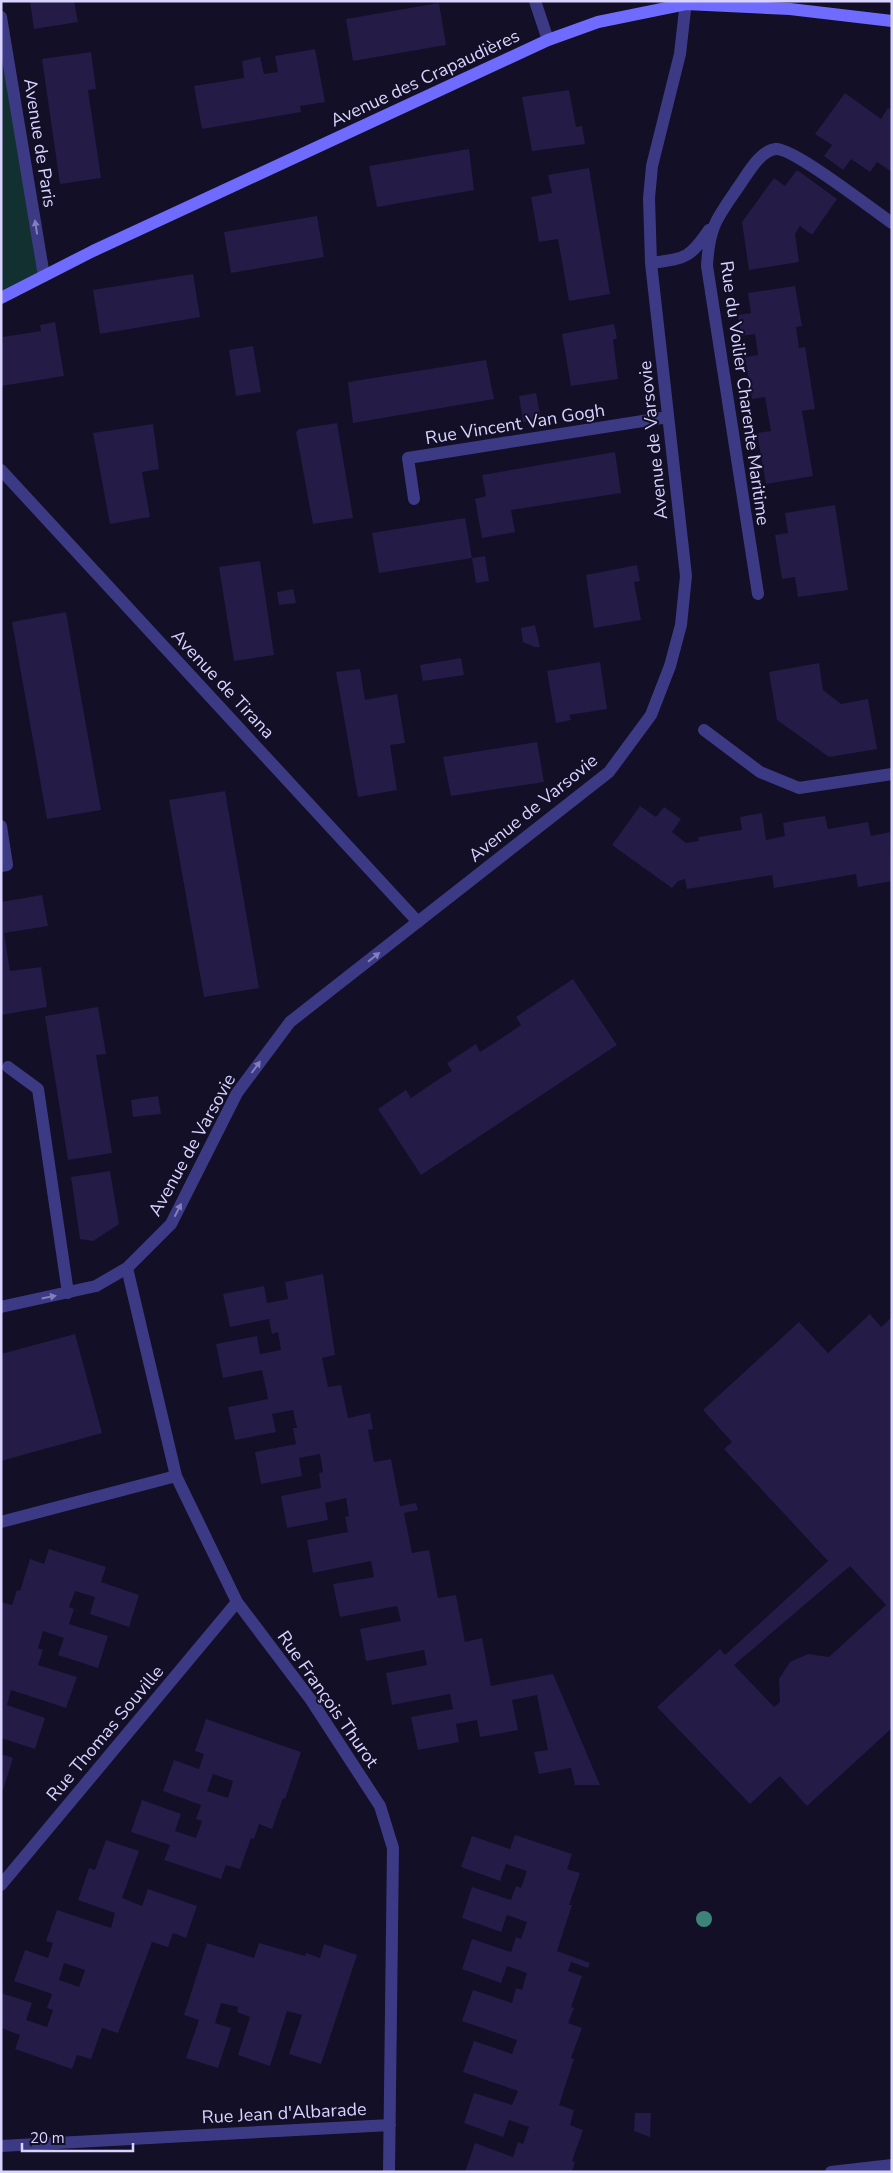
<svg xmlns="http://www.w3.org/2000/svg" width="893" height="2173" font-family="'Nunito Sans',sans-serif">
<style>
.green{fill:#12302f}
.building{fill:#241b47;fill-rule:evenodd}
.lines{fill:none;stroke-linecap:round;stroke-linejoin:round}
.lane{stroke:#3d3a85;stroke-width:12}
.street{stroke:#3d3a85;stroke-width:12}
.secondary{stroke:#6f6bff;stroke-width:12}
.tree{fill:#3d827b}
.oneway{fill:#837fbc}
.labels{text-anchor:middle;dominant-baseline:central;stroke-width:4;stroke-linejoin:round;paint-order:stroke}
.street-label{font-size:18px;fill:#d9d4ff;stroke:#130f26}
</style>
<rect width="100%" height="100%" fill="#130f26"/>
<path class="green" d="M 1,17 L 44,276 L 1,298 Z"/>
<path class="building" d="M 30,1 L 74,1 L 78,22 L 34,29 Z
M 439,3 L 446,45 L 353,61 L 346,19 Z
M 315,49 L 325,102 L 300,106 L 301,112 L 202,129 L 194,86 L 244,78 L 242,61 L 260,57 L 264,74 L 278,72 L 275,56 Z
M 91,52 L 96,89 L 88,90 L 101,178 L 60,184 L 42,59 Z
M 569,90 L 576,127 L 582,126 L 585,144 L 532,151 L 522,97 Z
M 845,93 L 881,119 L 888,108 L 892,110 L 892,172 L 877,162 L 870,172 L 851,159 L 843,170 L 824,156 L 832,145 L 815,134 Z
M 469,149 L 474,190 L 377,207 L 369,166 Z
M 589,168 L 610,294 L 569,301 L 558,239 L 539,242 L 531,197 L 552,193 L 548,175 Z
M 797,170 L 837,199 L 812,235 L 800,226 L 795,234 L 799,262 L 749,270 L 742,222 L 774,178 L 785,186 Z
M 317,216 L 324,257 L 231,273 L 224,232 Z
M 193,274 L 200,317 L 100,334 L 93,290 Z
M 795,286 L 802,326 L 796,327 L 799,348 L 805,347 L 815,409 L 802,411 L 813,476 L 766,484 L 757,433 L 771,431 L 765,397 L 752,399 L 745,357 L 758,355 L 755,334 L 741,336 L 738,315 L 751,313 L 748,293 Z
M 55,322 L 64,376 L 1,386 L 1,342 L 3,342 L 3,337 L 41,331 L 40,325 Z
M 614,324 L 617,338 L 613,340 L 618,379 L 571,386 L 562,334 Z
M 253,346 L 261,392 L 236,396 L 229,350 Z
M 486,360 L 494,399 L 353,423 L 348,382 Z
M 536,393 L 541,419 L 523,422 L 519,396 Z
M 337,423 L 353,518 L 313,524 L 296,432 L 299,429 Z
M 153,424 L 159,469 L 142,472 L 150,517 L 110,524 L 93,433 Z
M 615,452 L 621,493 L 511,510 L 515,532 L 482,538 L 475,499 L 486,496 L 482,475 Z
M 835,505 L 848,590 L 798,597 L 795,577 L 782,579 L 775,535 L 788,533 L 785,513 Z
M 465,518 L 472,558 L 379,573 L 372,533 Z
M 485,556 L 489,581 L 476,583 L 472,558 Z
M 260,561 L 274,655 L 234,661 L 219,567 Z
M 637,565 L 640,581 L 634,582 L 641,620 L 594,628 L 586,575 Z
M 293,589 L 296,603 L 279,605 L 277,592 Z
M 66,612 L 101,810 L 47,819 L 12,622 Z
M 535,625 L 540,647 L 534,647 L 523,642 L 521,628 Z
M 461,658 L 464,675 L 423,681 L 420,665 Z
M 600,662 L 607,709 L 569,715 L 571,720 L 556,723 L 547,671 Z
M 819,663 L 823,690 L 841,704 L 868,699 L 877,749 L 829,757 L 777,720 L 769,672 Z
M 360,669 L 365,700 L 397,694 L 405,743 L 390,745 L 397,790 L 358,797 L 336,672 Z
M 537,742 L 544,782 L 451,796 L 443,757 Z
M 225,791 L 259,988 L 204,997 L 169,800 Z
M 640,806 L 656,817 L 664,807 L 681,819 L 672,832 L 686,843 L 699,841 L 698,837 L 742,830 L 740,817 L 762,813 L 766,840 L 785,836 L 783,823 L 804,819 L 825,816 L 828,829 L 868,822 L 871,836 L 890,832 L 892,881 L 858,887 L 856,874 L 774,888 L 772,875 L 687,889 L 685,879 L 678,881 L 672,888 L 612,845 Z
M 42,895 L 48,926 L 4,933 L 10,971 L 41,967 L 47,1007 L 1,1015 L 1,902 Z
M 573,979 L 617,1045 L 421,1175 L 378,1109 L 406,1090 L 411,1098 L 439,1079 L 452,1071 L 447,1063 L 476,1044 L 480,1052 L 508,1034 L 521,1025 L 516,1017 Z
M 98,1007 L 106,1054 L 96,1055 L 112,1153 L 68,1160 L 45,1016 Z
M 158,1096 L 161,1114 L 133,1117 L 131,1100 Z
M 110,1171 L 119,1224 L 93,1241 L 80,1239 L 71,1177 Z
M 323,1274 L 335,1355 L 322,1358 L 328,1387 L 341,1385 L 348,1418 L 370,1413 L 373,1429 L 368,1430 L 374,1462 L 391,1459 L 400,1506 L 416,1503 L 418,1510 L 404,1513 L 412,1553 L 429,1550 L 438,1598 L 456,1595 L 465,1642 L 482,1638 L 491,1686 L 553,1674 L 600,1785 L 575,1785 L 571,1768 L 539,1774 L 534,1752 L 548,1750 L 537,1695 L 512,1700 L 518,1730 L 480,1737 L 477,1720 L 456,1724 L 459,1742 L 418,1750 L 411,1717 L 453,1709 L 450,1694 L 392,1705 L 386,1673 L 427,1665 L 424,1650 L 366,1661 L 360,1629 L 401,1621 L 397,1606 L 340,1617 L 333,1584 L 374,1577 L 371,1561 L 313,1573 L 307,1540 L 348,1532 L 345,1517 L 349,1516 L 346,1498 L 325,1503 L 328,1520 L 287,1528 L 281,1496 L 321,1488 L 319,1473 L 323,1472 L 320,1454 L 299,1458 L 302,1476 L 261,1484 L 255,1452 L 296,1444 L 293,1428 L 297,1428 L 293,1410 L 272,1414 L 276,1432 L 235,1440 L 228,1407 L 268,1399 L 262,1370 L 223,1378 L 216,1344 L 257,1336 L 260,1354 L 281,1350 L 278,1332 L 272,1334 L 269,1319 L 230,1327 L 223,1294 L 264,1286 L 267,1303 L 288,1299 L 285,1282 Z
M 870,1314 L 881,1327 L 892,1317 L 892,1728 L 807,1806 L 780,1776 L 750,1804 L 657,1707 L 720,1649 L 725,1655 L 828,1561 L 724,1449 L 732,1442 L 703,1410 L 799,1322 L 828,1353 ZM 850,1566 L 886,1605 L 829,1657 L 808,1654 L 790,1662 L 779,1679 L 780,1702 L 774,1707 L 734,1665 Z
M 75,1334 L 102,1433 L 1,1461 L 1,1354 Z
M 49,1549 L 106,1567 L 101,1582 L 139,1595 L 129,1627 L 90,1614 L 95,1597 L 75,1591 L 69,1607 L 74,1609 L 69,1624 L 108,1636 L 98,1668 L 58,1655 L 64,1638 L 43,1631 L 38,1648 L 43,1650 L 38,1665 L 77,1677 L 66,1708 L 11,1690 L 7,1705 L 45,1718 L 35,1749 L 1,1738 L 1,1602 L 12,1605 L 17,1590 L 20,1591 L 30,1559 L 44,1564 Z
M 206,1719 L 301,1752 L 285,1799 L 283,1798 L 272,1829 L 259,1824 L 254,1839 L 251,1838 L 240,1869 L 226,1865 L 221,1879 L 164,1860 L 170,1845 L 131,1832 L 142,1800 L 181,1814 L 175,1831 L 196,1838 L 202,1821 L 196,1819 L 201,1805 L 163,1791 L 174,1760 L 199,1769 L 204,1754 L 195,1751 ZM 213,1774 L 233,1781 L 228,1798 L 207,1791 Z
M 1,1754 L 13,1758 L 3,1790 L 1,1790 Z
M 515,1835 L 572,1854 L 567,1869 L 580,1873 L 569,1905 L 572,1905 L 557,1951 L 590,1963 L 588,1968 L 571,1962 L 568,1971 L 582,1976 L 571,2007 L 574,2008 L 568,2023 L 582,2028 L 571,2058 L 574,2059 L 559,2105 L 574,2110 L 570,2125 L 583,2130 L 572,2161 L 575,2162 L 572,2172 L 465,2172 L 475,2143 L 513,2157 L 518,2142 L 523,2144 L 529,2127 L 509,2120 L 503,2137 L 464,2123 L 474,2093 L 512,2105 L 518,2091 L 463,2072 L 474,2041 L 512,2054 L 517,2040 L 462,2021 L 473,1990 L 512,2003 L 516,1988 L 522,1990 L 527,1973 L 507,1966 L 501,1983 L 462,1969 L 472,1939 L 511,1952 L 516,1937 L 521,1939 L 527,1922 L 507,1915 L 501,1932 L 462,1918 L 472,1887 L 511,1900 L 516,1886 L 521,1888 L 527,1871 L 506,1864 L 500,1881 L 461,1867 L 472,1836 L 510,1849 Z
M 106,1840 L 139,1851 L 122,1898 L 142,1906 L 148,1889 L 197,1906 L 186,1938 L 173,1933 L 168,1947 L 152,1942 L 118,2033 L 102,2028 L 91,2059 L 77,2055 L 72,2069 L 15,2049 L 20,2035 L 1,2028 L 1,1993 L 32,2003 L 26,2020 L 47,2027 L 53,2010 L 47,2008 L 52,1994 L 14,1981 L 25,1950 L 48,1958 L 53,1943 L 46,1941 L 57,1910 L 111,1928 L 115,1913 L 78,1900 L 89,1868 L 95,1870 ZM 64,1963 L 85,1970 L 79,1987 L 59,1980 Z
M 207,1943 L 254,1958 L 259,1943 L 305,1956 L 306,1953 L 320,1958 L 324,1944 L 357,1955 L 321,2064 L 289,2054 L 302,2015 L 287,2011 L 270,2066 L 238,2055 L 250,2017 L 237,2012 L 238,2007 L 221,2003 L 215,2023 L 231,2028 L 218,2068 L 186,2058 L 199,2020 L 184,2015 Z
M 635,2113 L 651,2113 L 650,2137 L 634,2131 Z"/>
<g class="lines">
<path class="lane" d="M 831,2172 L 892,2165"/>
<path class="street" d="M 535,1 L 548,40
M 1,17 L 44,276
M 651,263 C 686,258 689,259 709,230
M 1,470 L 418,922
M 414,499 L 408,458 L 668,417
M 758,594 L 707,266 C 709,226 717,218 739,186 C 747,175 760,150 776,149 C 794,148 873,210 892,223
M 704,730 L 760,772 L 799,788 L 892,774
M 1,826 L 7,865 L 1,866
M 8,1067 L 38,1089 L 68,1293
M 127,1268 L 176,1476 L 237,1602 L 311,1700 L 380,1806 L 393,1848 L 389,2172
M 1,1307 L 96,1286 L 127,1268 L 171,1224 L 237,1093 L 290,1022 L 609,772 L 651,715 L 670,666 L 681,625 L 686,576 L 651,263 L 649,198 L 652,166 L 680,54 L 686,1
M 1,1522 L 176,1476
M 1,1885 L 237,1602
M 1,2146 L 390,2125"/>
<path class="secondary" d="M 1,298 L 93,251 L 548,40 L 598,22 L 686,4 L 790,9 L 892,21"/>
</g>
<circle class="tree" cx="704" cy="1919" r="8"/>
<defs><path id="oneway-solid" d="M-6-.8H1V-3.2L6.5 0L1 3.2V.8H-6Z" transform="scale(1.25)"/></defs>
<g class="oneway">
<use href="#oneway-solid" transform="translate(36 227) rotate(-99)"/>
<use href="#oneway-solid" transform="translate(374 957) rotate(-38)"/>
<use href="#oneway-solid" transform="translate(256 1067) rotate(-53)"/>
<use href="#oneway-solid" transform="translate(178 1210) rotate(-63)"/>
<use href="#oneway-solid" transform="translate(49 1297) rotate(-11)"/>
</g>
<g class="labels">
<g class="street-label">
<text transform="translate(425 78) rotate(-25)">Avenue des Crapaudières</text>
<text transform="translate(40 143) rotate(81)">Avenue de Paris</text>
<text transform="translate(745 393) rotate(82)">Rue du Voilier Charente Maritime</text>
<text transform="translate(515 424) rotate(-9)">Rue Vincent Van Gogh</text>
<text transform="translate(653 440) rotate(-96)">Avenue de Varsovie</text>
<text transform="translate(223 684) rotate(47)">Avenue de Tirana</text>
<text transform="translate(533 808) rotate(-39)">Avenue de Varsovie</text>
<text transform="translate(192 1145) rotate(-61)">Avenue de Varsovie</text>
<text transform="translate(328 1699) rotate(55)">Rue François Thurot</text>
<text transform="translate(105 1733) rotate(-50)">Rue Thomas Souville</text>
<text transform="translate(284 2113) rotate(-3)">Rue Jean d'Albarade</text>
</g>
</g>
<rect width="893" height="2173" fill="none" stroke="#d9d4ff" stroke-width="5"/>
<path d="M22 2143v8h111v-8" fill="none" stroke="#d9d4ff" stroke-width="2.5"/>
<text x="30" y="2143" font-size="15" fill="#d9d4ff" stroke="#130f26" stroke-width="4" paint-order="stroke">20 m</text>
</svg>
